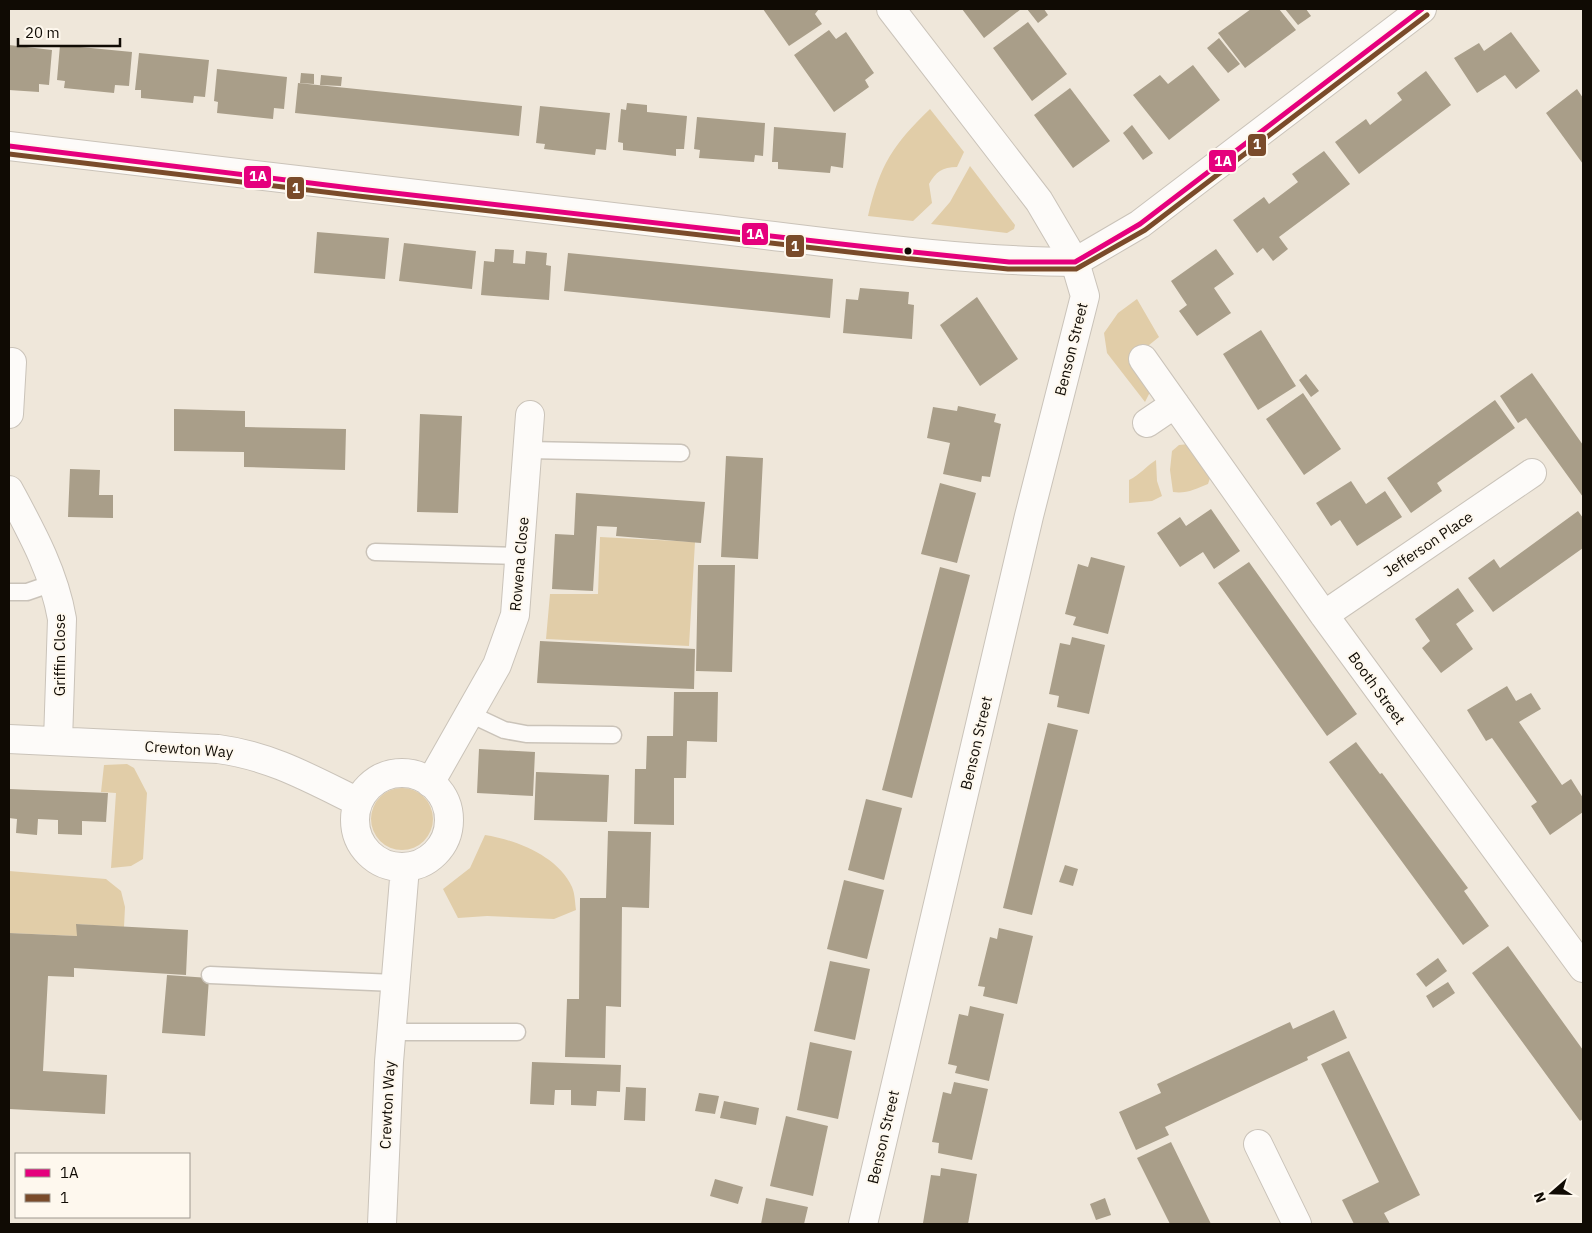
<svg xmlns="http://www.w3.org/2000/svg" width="1592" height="1233" font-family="'IBM Plex Sans',sans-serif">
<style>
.green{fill:#e1cda8}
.building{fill:#a99e89}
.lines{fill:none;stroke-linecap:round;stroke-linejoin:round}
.service-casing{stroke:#cac3b9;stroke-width:19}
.minor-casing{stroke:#cac3b9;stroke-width:30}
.tertiary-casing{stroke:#cac3b9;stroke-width:30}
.service{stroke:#fdfbf9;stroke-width:16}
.minor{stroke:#fdfbf9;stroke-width:28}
.tertiary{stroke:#fdfbf9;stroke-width:28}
.bus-1-casing{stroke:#fef8ee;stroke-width:9}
.bus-2-casing{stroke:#fef8ee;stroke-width:9}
.bus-1{stroke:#e5007d;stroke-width:5}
.bus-2{stroke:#7a4b2a;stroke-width:5}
.bus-dot{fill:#100b04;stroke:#fef8ee;stroke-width:2}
.labels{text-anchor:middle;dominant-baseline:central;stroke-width:4;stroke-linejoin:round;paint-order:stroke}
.street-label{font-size:15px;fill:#100b04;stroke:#fef8ee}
.line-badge{stroke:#fef8ee;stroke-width:2}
.badge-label{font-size:14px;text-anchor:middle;font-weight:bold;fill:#fff}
</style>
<rect width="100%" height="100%" fill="#efe7da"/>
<path class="green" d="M 930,109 L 964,152 L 957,167 C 942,167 936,172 929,184 L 932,203 L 913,221 L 868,216 C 880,164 893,145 930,109 Z
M 970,166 L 1015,225 L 1014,229 L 1007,233 L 931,224 L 950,202 Z
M 1137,299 L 1159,337 L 1138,354 L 1153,386 L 1145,402 L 1107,353 L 1104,333 L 1118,313 Z
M 1189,444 L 1211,475 L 1208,484 C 1196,489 1186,494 1173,492 L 1170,470 L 1172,451 L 1179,445 Z
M 1156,460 L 1157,481 L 1162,496 L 1152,501 L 1129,503 L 1129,480 C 1140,475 1146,466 1156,460 Z
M 600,537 L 695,542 L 689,646 L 546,639 L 550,594 L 598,594 Z
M 127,764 L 134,768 L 147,793 L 143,859 L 131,866 L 111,868 L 116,793 L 101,792 L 104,765 Z
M371 819a31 31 0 1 1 62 0a31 31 0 1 1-62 0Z
M 485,835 C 516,840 558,856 572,887 C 575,894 575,903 576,910 L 554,919 L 487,916 L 458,918 L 443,889 L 470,868 Z
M 9,871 L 106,879 L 121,891 L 125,907 L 124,927 L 77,924 L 77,936 L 9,933 Z"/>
<path class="building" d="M 763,9 L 819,9 L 815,14 L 822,24 L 789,46 Z
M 962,9 L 1021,9 L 984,38 Z
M 1027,9 L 1044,9 L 1048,15 L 1038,23 Z
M 1251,9 L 1279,9 L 1296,30 L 1245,68 L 1218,33 Z
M 1285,9 L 1306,9 L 1311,16 L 1298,25 Z
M 1028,22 L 1067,74 L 1032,101 L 993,48 Z
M 829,30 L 836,39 L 846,32 L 874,73 L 865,80 L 869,87 L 834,112 L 794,55 Z
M 1511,32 L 1540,71 L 1516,89 L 1505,75 L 1477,93 L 1454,58 L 1479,43 L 1484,51 Z
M 1219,38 L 1240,64 L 1228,73 L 1207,48 Z
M 9,45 L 52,50 L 49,85 L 39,84 L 39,92 L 9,90 Z
M 60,45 L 132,52 L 129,86 L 115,85 L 114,93 L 64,88 L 65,81 L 57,80 Z
M 139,53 L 209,60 L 205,97 L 194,96 L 193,103 L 141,98 L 141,90 L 135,90 Z
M 1193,65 L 1220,100 L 1169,140 L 1133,95 L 1160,75 L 1168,84 Z
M 217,69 L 287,77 L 284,109 L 274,108 L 273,119 L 217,113 L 218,102 L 214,101 Z
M 1426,71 L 1451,105 L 1359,174 L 1335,142 L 1366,119 L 1370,125 L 1402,100 L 1397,93 Z
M 301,73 L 314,74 L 314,84 L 300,83 Z
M 321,75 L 342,77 L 341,86 L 320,85 Z
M 298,83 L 522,106 L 519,136 L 295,113 Z
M 1070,88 L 1110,141 L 1073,168 L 1034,115 Z
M 1577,89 L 1583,98 L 1583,164 L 1546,113 Z
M 627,103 L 647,105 L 647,112 L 687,116 L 684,149 L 676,149 L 676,156 L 623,150 L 623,143 L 618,142 L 621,109 L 626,110 Z
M 540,106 L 610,113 L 606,150 L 596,149 L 595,155 L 544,149 L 545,144 L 536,143 Z
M 697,117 L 765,123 L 763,156 L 755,155 L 754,162 L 699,158 L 700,150 L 694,149 Z
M 1132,125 L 1153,153 L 1143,160 L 1123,133 Z
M 774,127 L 846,133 L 843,168 L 831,166 L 830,173 L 778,169 L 778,162 L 772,162 Z
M 1324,151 L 1350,184 L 1279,237 L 1288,249 L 1273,261 L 1263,248 L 1257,253 L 1233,220 L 1264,197 L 1269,204 L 1298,182 L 1292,174 Z
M 317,232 L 389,238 L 385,279 L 314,273 Z
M 404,243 L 476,251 L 472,289 L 399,281 Z
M 495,249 L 514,250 L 513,263 L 525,264 L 526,251 L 547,253 L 546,265 L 551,266 L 549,300 L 481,295 L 484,261 L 494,262 Z
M 1216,249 L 1234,274 L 1214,288 L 1231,313 L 1197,336 L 1179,311 L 1187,305 L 1171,281 Z
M 568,253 L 833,279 L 830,318 L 564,291 Z
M 860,288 L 909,292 L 908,304 L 914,305 L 912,339 L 843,333 L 846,299 L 858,300 Z
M 977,297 L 1018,359 L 980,386 L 940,325 Z
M 1261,330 L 1296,386 L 1258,410 L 1223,354 Z
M 1532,373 L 1583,445 L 1583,497 L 1526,418 L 1518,423 L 1500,396 Z
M 1306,374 L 1319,391 L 1311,397 L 1299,380 Z
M 1303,393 L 1341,449 L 1304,475 L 1266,419 Z
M 1495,400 L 1515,428 L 1437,483 L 1442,491 L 1411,513 L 1387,478 Z
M 958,406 L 996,414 L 994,422 L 1001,424 L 990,477 L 982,476 L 981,482 L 943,474 L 950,443 L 927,438 L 933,407 L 957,411 Z
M 174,409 L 245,411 L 245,427 L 346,429 L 345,470 L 244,467 L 244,452 L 174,451 Z
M 420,414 L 462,416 L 458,513 L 417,512 Z
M 726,456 L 763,458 L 758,559 L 721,557 Z
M 70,469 L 100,470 L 99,495 L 113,495 L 113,518 L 68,517 Z
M 1351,481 L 1366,504 L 1385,491 L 1402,517 L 1357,546 L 1340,520 L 1331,526 L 1316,503 Z
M 940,483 L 976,493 L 957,563 L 921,554 Z
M 576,493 L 705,502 L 701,543 L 616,536 L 617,527 L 597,526 L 593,591 L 552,589 L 555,534 L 574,535 Z
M 1211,509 L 1240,551 L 1214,569 L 1203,552 L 1180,567 L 1157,533 L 1180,517 L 1186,526 Z
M 1578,511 L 1583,518 L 1583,548 L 1493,612 L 1468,578 L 1494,559 L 1500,568 Z
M 1091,557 L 1125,566 L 1108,634 L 1073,625 L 1076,617 L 1065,614 L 1078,564 L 1088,567 Z
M 1249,562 L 1357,714 L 1327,736 L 1218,583 Z
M 698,565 L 735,565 L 732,672 L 696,671 Z
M 940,567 L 970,575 L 912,798 L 882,790 Z
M 1458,588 L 1474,611 L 1456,624 L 1473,649 L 1441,673 L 1422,648 L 1430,641 L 1415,619 Z
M 1072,637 L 1105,645 L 1089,714 L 1057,707 L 1059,696 L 1049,694 L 1060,643 L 1070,645 Z
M 540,641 L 695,649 L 694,689 L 537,683 Z
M 1507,686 L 1516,701 L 1531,693 L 1541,709 L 1519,722 L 1562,785 L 1571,779 L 1583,798 L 1583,812 L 1550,835 L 1531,806 L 1537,802 L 1492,738 L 1486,741 L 1467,710 Z
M 674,692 L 718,692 L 717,742 L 687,741 L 686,778 L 674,778 L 674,825 L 634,824 L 635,769 L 646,769 L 647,736 L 673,736 Z
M 1048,723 L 1078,730 L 1032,915 L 1003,908 Z
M 1356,742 L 1380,774 L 1382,773 L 1468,888 L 1464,891 L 1489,926 L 1463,945 L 1329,762 Z
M 479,749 L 535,752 L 533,796 L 477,793 Z
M 536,772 L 609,775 L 607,822 L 534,820 Z
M 9,789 L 108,793 L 106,822 L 82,821 L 82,835 L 58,834 L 58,820 L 38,819 L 37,835 L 16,833 L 17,819 L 9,818 Z
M 866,799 L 902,808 L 884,880 L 848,870 Z
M 608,831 L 651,832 L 649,908 L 622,907 L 621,1007 L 606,1006 L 605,1058 L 565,1057 L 567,999 L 579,999 L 580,898 L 606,898 Z
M 1065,865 L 1078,869 L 1073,886 L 1059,882 Z
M 844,880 L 884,890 L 867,959 L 827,949 Z
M 76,924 L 188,930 L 186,975 L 74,968 L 74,977 L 48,976 L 43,1071 L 107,1075 L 105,1114 L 9,1109 L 9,933 L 77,936 Z
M 999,928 L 1033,936 L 1017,1004 L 983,996 L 985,987 L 978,986 L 990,937 L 997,939 Z
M 1508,946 L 1583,1050 L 1583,1119 L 1580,1121 L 1472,973 Z
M 1438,958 L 1447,971 L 1426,987 L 1416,974 Z
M 830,961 L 870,969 L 855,1040 L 814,1031 Z
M 167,975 L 209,978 L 205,1036 L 162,1033 Z
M 1448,982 L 1455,993 L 1433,1008 L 1426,996 Z
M 970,1006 L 1004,1014 L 989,1081 L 955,1073 L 957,1066 L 948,1064 L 959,1014 L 968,1016 Z
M 1334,1010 L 1347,1038 L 1307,1057 L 1308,1060 L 1165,1127 L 1169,1135 L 1136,1150 L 1119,1112 L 1161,1093 L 1157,1084 L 1290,1022 L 1293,1029 Z
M 810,1042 L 852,1051 L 838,1119 L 797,1110 Z
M 1349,1051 L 1420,1195 L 1384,1213 L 1390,1224 L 1354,1224 L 1342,1200 L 1379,1182 L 1321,1064 Z
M 532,1062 L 621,1065 L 620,1092 L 597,1091 L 596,1106 L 571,1105 L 571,1090 L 555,1090 L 554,1105 L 530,1104 Z
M 954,1082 L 988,1089 L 972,1160 L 938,1153 L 939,1143 L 932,1142 L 943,1092 L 951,1094 Z
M 626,1087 L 646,1088 L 645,1121 L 624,1120 Z
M 699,1093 L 719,1096 L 715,1114 L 695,1111 Z
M 724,1101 L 759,1108 L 756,1125 L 720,1118 Z
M 786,1116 L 828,1126 L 813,1196 L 770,1186 Z
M 1171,1142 L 1211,1224 L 1170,1224 L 1137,1158 Z
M 941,1168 L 977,1174 L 968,1224 L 923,1223 L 931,1175 L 940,1176 Z
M 715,1179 L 743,1187 L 738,1204 L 710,1196 Z
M 766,1198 L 808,1207 L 804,1224 L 761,1224 Z
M 1105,1198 L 1111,1215 L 1096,1220 L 1090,1204 Z"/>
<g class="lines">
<g class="service-casing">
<path id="service" d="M 527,450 L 681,453
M 375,552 L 521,556
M 9,592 L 27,592 L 53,583
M 470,714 L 504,730 L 526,734 L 613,735
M 210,975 L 395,983
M 392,1032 L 517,1032"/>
</g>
<g class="minor-casing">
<path id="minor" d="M 1075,262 L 1140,224 L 1422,9
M 1143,359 L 1324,615 L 1583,968
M 9,414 L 12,362
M 1147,423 L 1175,404
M 9,490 C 31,531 54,572 62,619 L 58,741
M 1324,615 L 1532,473
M 9,739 L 218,749 C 271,756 311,779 358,802
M355 820a47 47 0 1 1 94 0a47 47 0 1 1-94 0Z
M 430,783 L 497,665 L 515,615 L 530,415
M 1258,1144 L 1297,1224
M 382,1224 L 389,1062 L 405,867
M 863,1224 L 1029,516 L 1085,296 L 1075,262 L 1039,201 L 891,9"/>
</g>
<g class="tertiary-casing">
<path id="tertiary" d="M 9,146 C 235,174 462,200 689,226 C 817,240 946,261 1075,262"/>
</g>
<use href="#service" class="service"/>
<use href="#minor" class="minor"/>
<use href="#tertiary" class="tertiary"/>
<g class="bus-1-casing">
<path id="bus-1" d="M 9,146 L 359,189 L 894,250 L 1009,262 L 1075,262 L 1140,224 L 1422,9"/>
</g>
<g class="bus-2-casing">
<path id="bus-2" d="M 9,154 L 358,196 L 893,257 L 1008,269 L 1076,269 L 1145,230 L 1427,15"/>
</g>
<use href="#bus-1" class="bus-1"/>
<use href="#bus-2" class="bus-2"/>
</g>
<circle class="bus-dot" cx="908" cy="251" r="4.5"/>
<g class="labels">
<g class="street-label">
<text transform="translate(1071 349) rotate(-76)">Benson Street</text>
<text transform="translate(1428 544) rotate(-34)">Jefferson Place</text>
<text transform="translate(519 564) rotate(-85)">Rowena Close</text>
<text transform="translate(59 655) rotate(-90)">Griffin Close</text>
<text transform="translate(1377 688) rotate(54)">Booth Street</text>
<text transform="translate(976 743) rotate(-77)">Benson Street</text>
<text transform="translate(189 749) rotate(4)">Crewton Way</text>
<text transform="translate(387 1105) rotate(-87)">Crewton Way</text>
<text transform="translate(883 1137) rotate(-77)">Benson Street</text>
</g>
</g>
<g class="line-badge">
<rect x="1247" y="133" width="20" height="24" rx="5" fill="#7a4b2a"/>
<rect x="1208" y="149" width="29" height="24" rx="5" fill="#e5007d"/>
<rect x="243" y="165" width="29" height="24" rx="5" fill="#e5007d"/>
<rect x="286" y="176" width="19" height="24" rx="5" fill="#7a4b2a"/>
<rect x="741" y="222" width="28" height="24" rx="5" fill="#e5007d"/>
<rect x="785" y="234" width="20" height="24" rx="5" fill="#7a4b2a"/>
</g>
<g class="badge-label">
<text x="1257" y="149">1</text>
<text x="1223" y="166">1A</text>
<text x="258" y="181">1A</text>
<text x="296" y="193">1</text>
<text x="755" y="239">1A</text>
<text x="795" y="251">1</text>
</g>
<rect width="1592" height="1233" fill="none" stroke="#100b04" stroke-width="20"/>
<rect x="15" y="1153" width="175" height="65" fill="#fef8ee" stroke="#9f9990"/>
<rect x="25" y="1169" width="25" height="8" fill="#e5007d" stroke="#9f9990"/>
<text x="60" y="1178" font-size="15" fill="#100b04">1A</text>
<rect x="25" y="1194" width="25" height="8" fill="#7a4b2a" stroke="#9f9990"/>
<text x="60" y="1203" font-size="15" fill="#100b04">1</text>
<g transform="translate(1552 1193) rotate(250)" stroke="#fef8ee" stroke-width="4" paint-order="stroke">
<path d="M0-4L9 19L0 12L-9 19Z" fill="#100b04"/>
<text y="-8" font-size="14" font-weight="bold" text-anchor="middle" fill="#100b04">N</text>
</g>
<path d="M18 38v8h102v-8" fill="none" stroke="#100b04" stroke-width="2.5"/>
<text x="25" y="38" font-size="15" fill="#100b04" stroke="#fef8ee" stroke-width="4" paint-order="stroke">20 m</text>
</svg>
